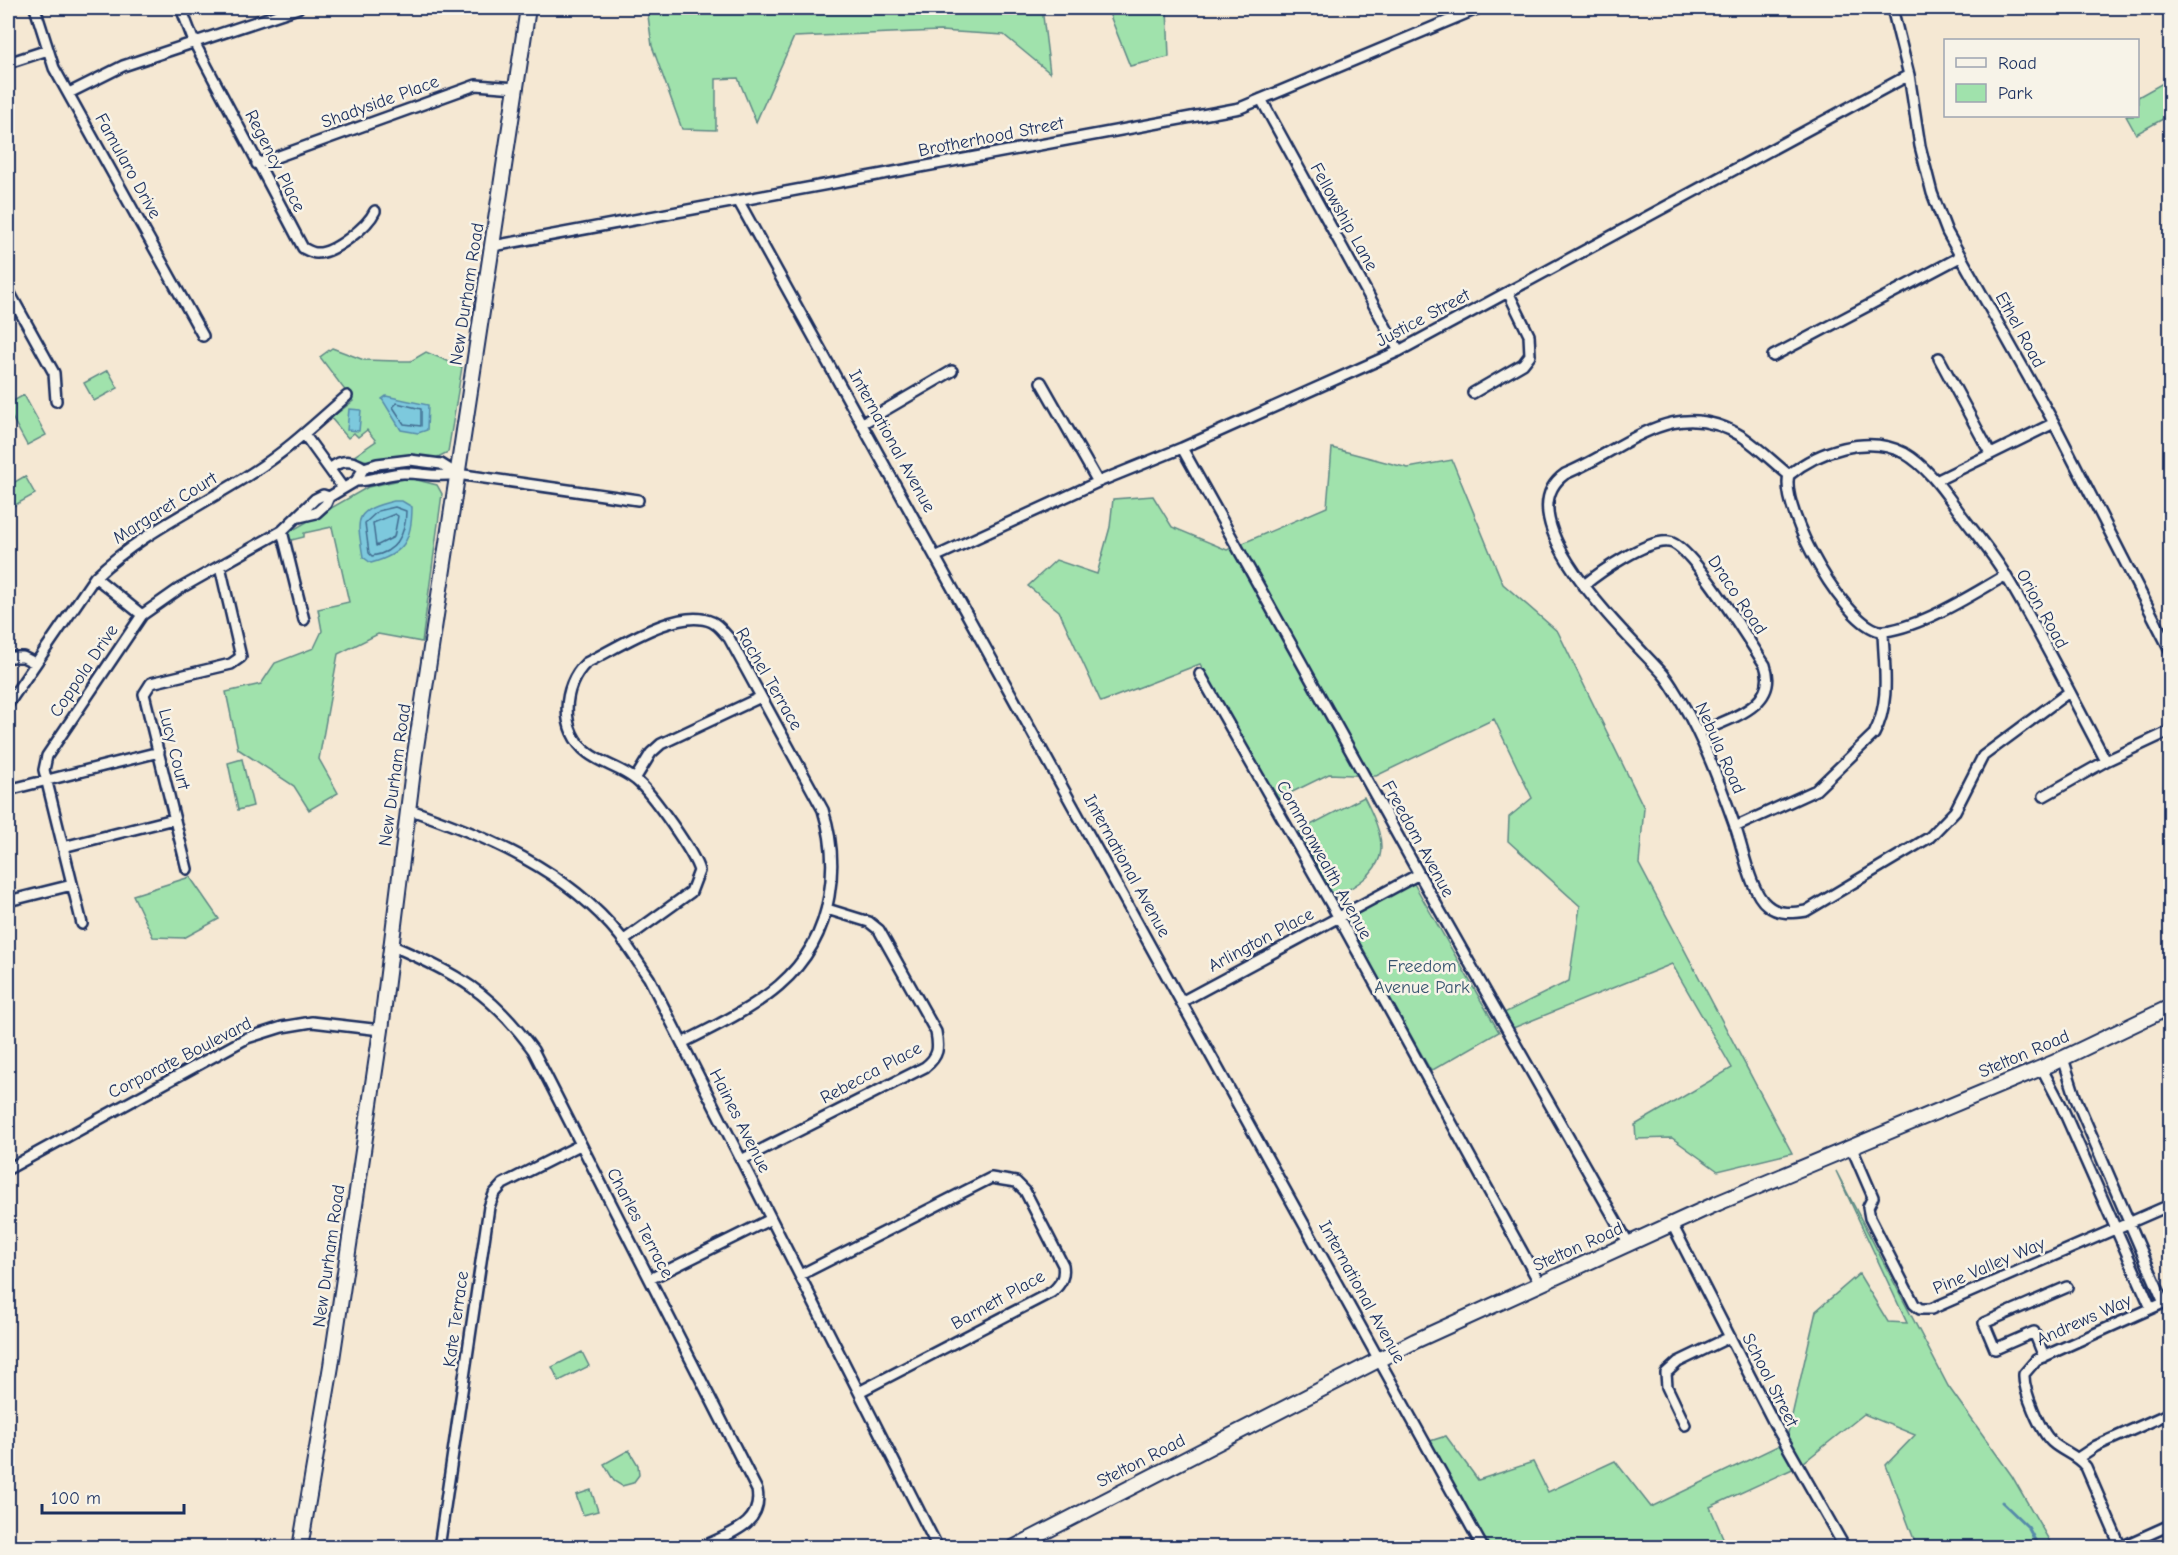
<svg xmlns="http://www.w3.org/2000/svg" width="2178" height="1555" font-family="'Comic Neue',sans-serif">
<style>
.green{fill:#a0e2ac;stroke:#5e8885;stroke-width:1.5}
.water{fill:#7dc9dd;stroke:#568baa;stroke-width:1.5}
.lines{fill:none;stroke-linecap:round;stroke-linejoin:round}
.shore{stroke:#426d91;stroke-width:1.5}
.stream{stroke:#568baa;stroke-width:3}
.minor-casing{stroke:#1b2f5e;stroke-width:14}
.secondary-casing{stroke:#1b2f5e;stroke-width:18}
.minor{stroke:#f7f3e8;stroke-width:9}
.secondary{stroke:#f7f3e8;stroke-width:14}
.labels{text-anchor:middle;dominant-baseline:central;stroke-width:5;stroke-linejoin:round;paint-order:stroke}
.street-label{font-size:18px;fill:#1b2f5e;stroke:#f7f3e8}
.park-label{font-size:18px;fill:#36536e;stroke:#f7f3e8}
</style>
<rect width="100%" height="100%" fill="#f5e8d3"/>
<filter id="ink" filterUnits="userSpaceOnUse"><feTurbulence type="fractalNoise" baseFrequency=".0167" numOctaves="2"/><feDisplacementMap in="SourceGraphic" scale="12" xChannelSelector="R" yChannelSelector="G"/><feConvolveMatrix kernelMatrix="1 2 1 2 8 2 1 2 1" color-interpolation-filters="sRGB"/></filter>
<g filter="url(#ink)">
<path class="green" d="M 647,8 L 1042,8 L 1050,73 L 1004,35 L 940,31 L 794,37 L 756,122 L 738,78 L 716,79 L 716,130 L 682,129 L 652,46 Z
M 1107,8 L 1167,8 L 1169,57 L 1130,66 Z
M 2170,79 L 2170,115 L 2136,134 L 2126,116 L 2138,116 L 2138,97 Z
M 332,348 L 364,360 L 398,361 L 411,361 L 426,352 L 462,367 L 448,452 L 432,460 L 398,457 L 372,462 L 353,457 L 376,441 L 367,430 L 358,437 L 354,433 L 348,438 L 331,418 L 353,401 L 320,357 Z
M 108,370 L 118,388 L 94,401 L 84,383 Z
M 24,395 L 46,435 L 27,445 L 8,410 L 8,404 Z
M 1332,448 L 1408,468 L 1452,460 L 1503,584 L 1558,632 L 1644,808 L 1639,864 L 1792,1153 L 1718,1171 L 1672,1138 L 1636,1139 L 1635,1125 L 1732,1068 L 1672,964 L 1508,1030 L 1500,1015 L 1569,981 L 1580,906 L 1508,841 L 1509,817 L 1532,798 L 1494,719 L 1376,776 L 1329,774 L 1276,800 L 1200,664 L 1101,702 L 1059,611 L 1028,586 L 1056,560 L 1097,574 L 1110,527 L 1113,499 L 1153,496 L 1172,527 L 1227,550 L 1327,507 Z
M 408,464 L 434,467 L 437,470 L 407,468 L 370,474 L 371,470 Z
M 25,476 L 35,494 L 8,509 L 8,486 Z
M 409,478 L 437,485 L 442,494 L 422,642 L 378,634 L 338,654 L 319,759 L 338,793 L 309,810 L 294,786 L 238,749 L 226,692 L 261,684 L 275,663 L 314,648 L 322,631 L 318,609 L 349,602 L 332,527 L 304,533 L 304,537 L 292,540 L 288,537 L 291,531 L 368,487 Z
M 242,759 L 253,806 L 238,810 L 228,763 Z
M 1364,797 C 1392,851 1388,870 1333,898 L 1299,831 Z
M 190,877 L 219,919 L 184,938 L 153,937 L 133,895 Z
M 1413,882 L 1499,1032 L 1431,1071 L 1346,920 Z
M 1836,1171 L 1948,1386 L 2012,1476 L 2053,1547 L 1952,1548 L 1953,1544 L 1915,1542 L 1886,1465 L 1915,1435 L 1864,1414 L 1799,1466 L 1710,1507 L 1724,1540 L 1709,1547 L 1490,1547 L 1424,1443 L 1446,1436 L 1478,1480 L 1533,1462 L 1548,1492 L 1615,1461 L 1651,1507 L 1786,1442 L 1816,1311 L 1859,1274 L 1888,1322 L 1907,1323 Z
M 582,1352 L 589,1366 L 559,1381 L 552,1367 Z
M 629,1450 L 638,1465 L 639,1475 L 633,1483 L 622,1486 L 614,1481 L 604,1464 Z
M 591,1490 L 598,1511 L 583,1515 L 576,1495 Z"/>
<path class="water" d="M 386,396 L 428,405 L 427,430 L 418,433 L 401,430 L 382,399 Z
M 349,409 L 361,410 L 359,431 L 347,430 Z
M 394,501 L 402,501 L 412,507 C 412,540 404,554 371,563 L 363,557 C 357,519 352,511 394,501 Z"/>
<g class="lines">
<path class="shore" d="M 397,403 L 421,409 L 421,426 L 404,424 L 393,407 Z
M 395,507 L 406,511 C 406,534 396,553 372,556 L 369,553 L 365,523 L 378,511 Z
M 395,514 L 398,516 L 394,537 L 376,546 L 373,523 Z"/>
<path class="stream" d="M 2002,1502 L 2028,1527 L 2039,1548"/>
<g class="minor-casing">
<path id="minor" d="M 35,8 L 54,68 L 203,336
M 181,8 L 194,42 L 303,248 C 307,250 312,253 316,253 C 334,254 368,226 375,211
M 1892,8 L 1909,75 L 1920,146 L 1932,193 L 1947,232 L 2054,423 L 2170,650
M 8,63 L 48,50
M 69,93 L 123,66 L 298,8
M 1261,99 L 1399,351
M 257,164 L 476,85 L 516,88
M 739,202 L 1483,1548
M 493,246 L 1240,108 L 1479,8
M 8,290 L 54,373 L 56,401
M 1773,356 L 1960,257
M 1939,358 L 1990,453
M 1041,382 L 1098,482
M 1473,393 L 1523,364 L 1530,355 L 1529,335 L 1508,292
M 863,423 L 952,371
M 304,434 L 343,488
M 1182,448 L 1419,874 L 1629,1244
M 331,468 C 342,459 353,460 364,468
M 1789,475 C 1774,463 1759,448 1743,437 C 1673,393 1627,449 1565,474 C 1501,519 1633,640 1663,674 C 1670,682 1675,692 1681,701 C 1704,740 1720,784 1735,826 C 1743,847 1750,892 1767,905 C 1778,915 1793,913 1806,911 L 1930,837 L 1955,811 L 1983,756 L 2069,692
M 1789,475 C 1818,451 1868,434 1904,453 C 1928,467 1944,491 1960,513 C 1975,533 1993,554 2006,576 C 2042,636 2073,699 2106,761
M 1789,475 C 1779,509 1849,635 1885,631 C 1923,626 1972,595 2006,575
M 356,481 C 373,481 388,473 404,473 C 426,473 433,478 457,474 L 638,500
M 1936,481 L 2054,423
M 299,517 L 316,513 L 326,504 L 329,497 L 356,481 L 364,468 L 377,464 L 410,460 L 441,464 L 457,474
M 282,531 L 304,620
M 937,556 L 1098,482 L 1182,448 L 1399,351 L 1909,75
M 95,577 L 142,615
M 1583,586 C 1600,572 1647,539 1669,542 C 1691,544 1750,643 1765,665 C 1780,707 1727,719 1698,733
M 8,657 L 23,657 L 35,663
M 1200,674 L 1339,918 L 1540,1284
M 8,704 L 95,577 C 142,532 200,507 255,471 C 288,450 317,422 347,396
M 635,779 L 651,753 L 661,744 L 761,697
M 8,790 L 159,752
M 2044,796 L 2106,761 L 2170,731
M 408,809 C 486,836 566,869 620,936 C 630,949 639,964 649,978 L 938,1548
M 1735,827 L 1816,790 L 1874,734 C 1891,702 1884,667 1883,632
M 63,847 L 174,819
M 187,869 L 144,694 L 151,683 L 231,664 L 241,657 L 220,566
M 8,901 L 72,885
M 82,924 L 44,770 L 47,756 L 142,615 L 179,589 L 282,531 L 315,499 L 323,495 L 329,497
M 623,941 L 691,892 L 699,871 C 695,854 651,792 636,780 C 622,768 602,764 588,753 C 559,731 562,686 586,663 C 617,648 679,606 712,622 C 719,625 724,633 729,638 L 823,810 C 832,838 834,867 829,896 C 816,979 750,1009 682,1043
M 393,946 C 457,974 491,992 533,1050 L 757,1490 C 764,1526 727,1534 700,1548
M 1183,1001 L 1419,874
M 2063,1058 L 2076,1099 L 2164,1303
M 2041,1067 L 2061,1105 L 2151,1308
M 1851,1146 L 1873,1197 L 1868,1207 L 1870,1218 L 1914,1304 L 1920,1309 L 1931,1309 L 2170,1205
M 741,1160 L 925,1067 C 939,1056 939,1048 936,1032 L 879,930 L 869,922 L 827,909
M 8,1169 L 247,1038 L 282,1027 L 312,1022 L 381,1030
M 1672,1224 L 1774,1423 L 1845,1548
M 800,1275 L 991,1178 L 1016,1182 L 1025,1191 L 1063,1265 C 1065,1277 1061,1284 1052,1292 L 859,1392
M 650,1279 L 771,1219
M 2044,1357 L 2034,1332 L 1995,1349 L 1984,1323 L 2067,1287
M 1685,1425 L 1667,1387 L 1666,1373 L 1678,1362 L 1730,1337
M 2078,1458 L 2096,1446 L 2170,1413
M 2121,1547 L 2170,1525
M 439,1548 L 489,1207 L 494,1194 L 503,1184 L 580,1145
M 2121,1548 L 2086,1467 C 2077,1455 2063,1452 2052,1442 C 2040,1431 2023,1390 2024,1374 L 2036,1360 L 2170,1300"/>
</g>
<g class="secondary-casing">
<path id="secondary" d="M 300,1548 L 331,1366 L 381,1030 L 415,754 L 528,8
M 1013,1548 L 1415,1341 L 1718,1203 L 2053,1063 L 2170,1007"/>
</g>
<use href="#minor" class="minor"/>
<use href="#secondary" class="secondary"/>
</g>
</g>
<g class="labels">
<g class="street-label">
<text transform="translate(380 102) rotate(-20)">Shadyside Place</text>
<text transform="translate(991 137) rotate(-11)">Brotherhood Street</text>
<text transform="translate(275 161) rotate(63)">Regency Place</text>
<text transform="translate(128 166) rotate(61)">Famularo Drive</text>
<text transform="translate(1344 217) rotate(61)">Fellowship Lane</text>
<text transform="translate(467 294) rotate(-81)">New Durham Road</text>
<text transform="translate(1423 318) rotate(-28)">Justice Street</text>
<text transform="translate(2020 330) rotate(61)">Ethel Road</text>
<text transform="translate(892 441) rotate(61)">International Avenue</text>
<text transform="translate(165 508) rotate(-32)">Margaret Court</text>
<text transform="translate(1737 595) rotate(56)">Draco Road</text>
<text transform="translate(2042 609) rotate(61)">Orion Road</text>
<text transform="translate(84 671) rotate(-56)">Coppola Drive</text>
<text transform="translate(769 679) rotate(60)">Rachel Terrace</text>
<text transform="translate(1720 748) rotate(66)">Nebula Road</text>
<text transform="translate(174 749) rotate(76)">Lucy Court</text>
<text transform="translate(395 775) rotate(-82)">New Durham Road</text>
<text transform="translate(1418 839) rotate(61)">Freedom Avenue</text>
<text transform="translate(1324 860) rotate(61)">Commonwealth Avenue</text>
<text transform="translate(1127 866) rotate(61)">International Avenue</text>
<text transform="translate(1261 940) rotate(-28)">Arlington Place</text>
<text transform="translate(2024 1054) rotate(-23)">Stelton Road</text>
<text transform="translate(180 1058) rotate(-27)">Corporate Boulevard</text>
<text transform="translate(871 1073) rotate(-28)">Rebecca Place</text>
<text transform="translate(740 1121) rotate(63)">Haines Avenue</text>
<text transform="translate(640 1223) rotate(62)">Charles Terrace</text>
<text transform="translate(1578 1247) rotate(-24)">Stelton Road</text>
<text transform="translate(329 1256) rotate(-82)">New Durham Road</text>
<text transform="translate(1989 1266) rotate(-23)">Pine Valley Way</text>
<text transform="translate(1362 1292) rotate(61)">International Avenue</text>
<text transform="translate(998 1300) rotate(-29)">Barnett Place</text>
<text transform="translate(456 1319) rotate(-82)">Kate Terrace</text>
<text transform="translate(2084 1320) rotate(-24)">Andrews Way</text>
<text transform="translate(1770 1380) rotate(63)">School Street</text>
<text transform="translate(1141 1461) rotate(-27)">Stelton Road</text>
</g>
<g class="park-label">
<text x="1422" y="966">Freedom<tspan x="1422" dy="21">Avenue Park</tspan></text>
</g>
</g>
<rect width="2178" height="1555" fill="none" stroke="#f7f3e8" stroke-width="30"/>
<rect x="15" y="15" width="2148" height="1525" fill="none" stroke="#1b2f5e" stroke-width="2" filter="url(#ink)"/>
<rect x="1944" y="39" width="195" height="78" fill="#f7f3e8" stroke="#9fa5b1" stroke-width="1.5"/>
<rect x="1956" y="58" width="30" height="9" fill="#f7f3e8" stroke="#9fa5b1" stroke-width="1.5"/>
<text x="1998" y="69" font-size="18" fill="#1b2f5e">Road</text>
<rect x="1956" y="84" width="30" height="18" fill="#a0e2ac" stroke="#9fa5b1" stroke-width="1.5"/>
<text x="1998" y="99" font-size="18" fill="#1b2f5e">Park</text>
<path d="M42 1504v9h142v-9" fill="none" stroke="#1b2f5e" stroke-width="3"/>
<text x="51" y="1504" font-size="18" fill="#1b2f5e" stroke="#f7f3e8" stroke-width="4.5" paint-order="stroke">100 m</text>
</svg>
